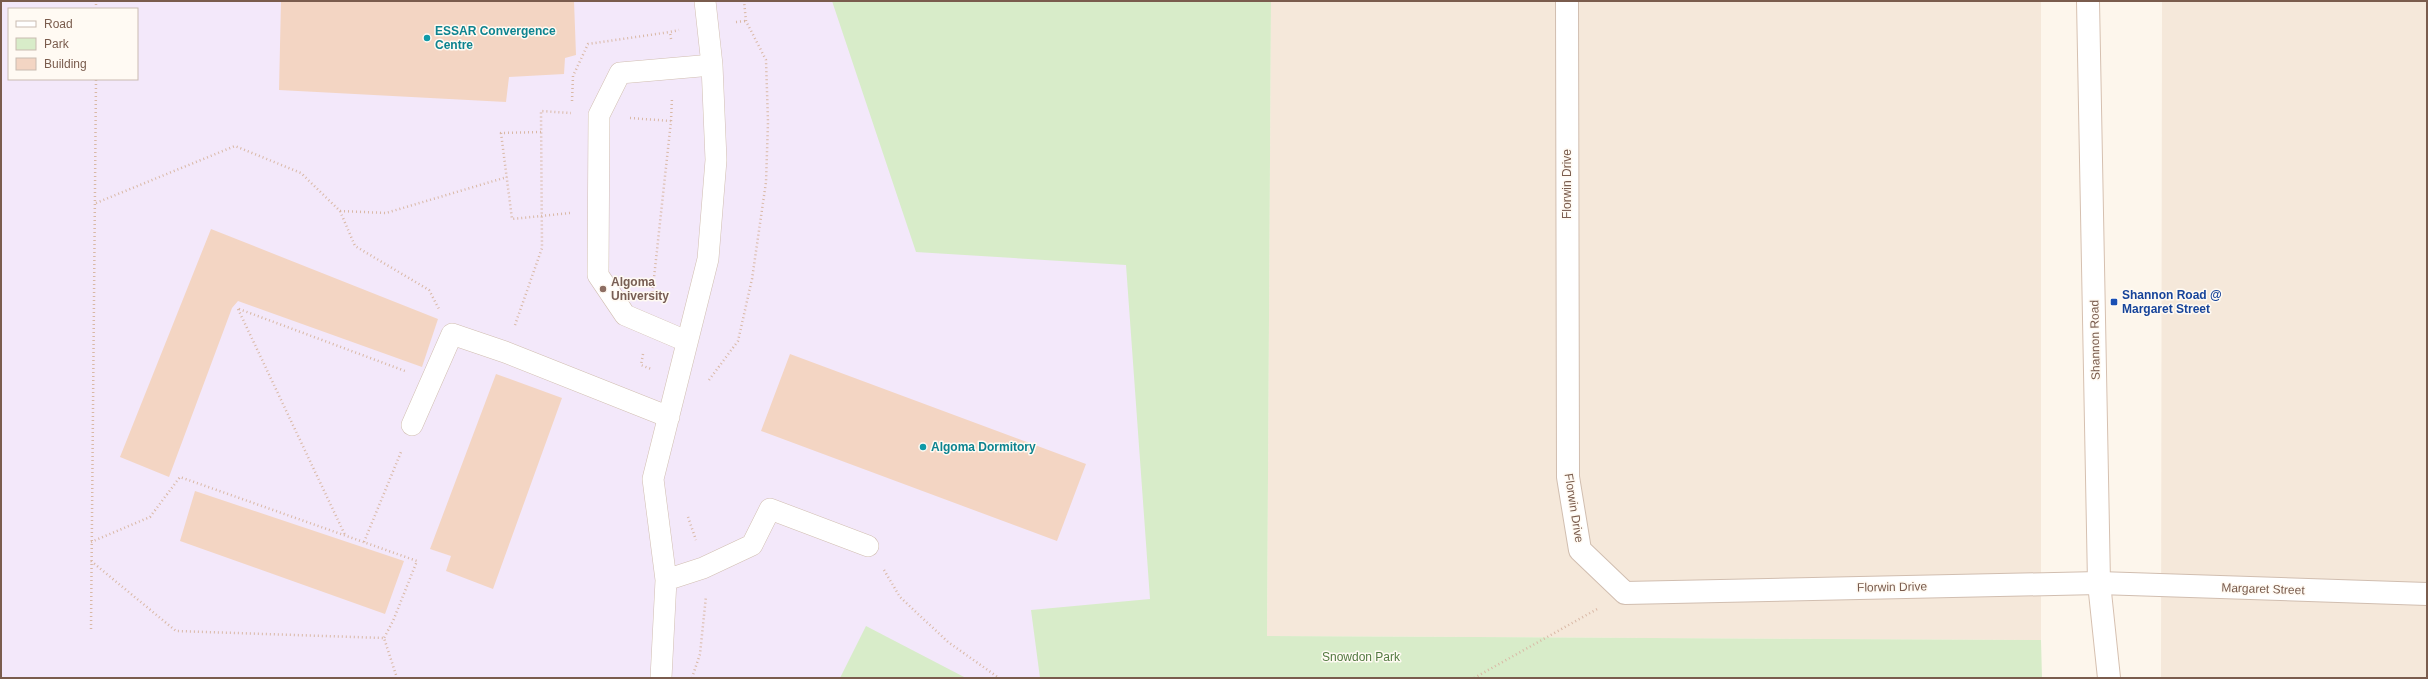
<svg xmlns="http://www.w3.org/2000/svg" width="2428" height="679" font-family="Arial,sans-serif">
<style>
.residential{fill:#f5e8da}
.education{fill:#f3e8fa;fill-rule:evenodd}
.green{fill:#d8ecc9}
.building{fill:#f3d5c3}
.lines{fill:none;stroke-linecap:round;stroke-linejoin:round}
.lane-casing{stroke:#d1beb0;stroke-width:22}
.street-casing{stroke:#d1beb0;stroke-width:24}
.secondary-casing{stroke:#d6c0b0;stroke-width:24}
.path{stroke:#d9b8a5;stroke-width:2.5;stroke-dasharray:1 3;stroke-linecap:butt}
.lane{stroke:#fff;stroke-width:21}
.street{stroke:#fff;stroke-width:22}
.secondary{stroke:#fff;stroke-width:22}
.culture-dot{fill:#0f9aa8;stroke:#fffaf3;stroke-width:1.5}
.education-dot{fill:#8d6e63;stroke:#fffaf3;stroke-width:1.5}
.transit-dot{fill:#1a4fb4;stroke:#fffaf3;stroke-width:1.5}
.labels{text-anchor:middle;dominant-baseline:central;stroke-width:3;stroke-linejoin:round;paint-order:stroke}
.culture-label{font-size:12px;font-weight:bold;fill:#0d838f;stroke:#fffaf3;text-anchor:start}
.street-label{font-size:12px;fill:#7a5c4d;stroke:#fffaf3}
.education-label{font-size:12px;font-weight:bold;fill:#785e54;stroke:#fffaf3;text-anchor:start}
.transit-label{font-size:12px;font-weight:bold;fill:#164399;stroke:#fffaf3;text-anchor:start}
.park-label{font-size:12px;fill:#537a41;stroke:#fffaf3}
</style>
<rect width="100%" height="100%" fill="#fdf6ec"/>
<path class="residential" d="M 1271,1 L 2041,1 L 2041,640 L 1267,636 Z
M 2162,1 L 2427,1 L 2427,678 L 2161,678 Z"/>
<path class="education" d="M 1,1 L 1206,1 L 1206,678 L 1,678 ZM 9,9 L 137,9 L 137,79 L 9,79 Z"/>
<path class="green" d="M 832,1 L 1271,1 L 1267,636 L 2041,640 L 2042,678 L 1040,678 L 1031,610 L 1150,599 L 1126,265 L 916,252 Z
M 866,626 L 966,678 L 840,678 Z"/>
<path class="building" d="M 281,1 L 574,1 L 576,55 L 565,58 L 564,74 L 509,77 L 506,102 L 279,90 Z
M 211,229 L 438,319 L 422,367 L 238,301 L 232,308 L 169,477 L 120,457 Z
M 790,354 L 1086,464 L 1057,541 L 761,431 Z
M 496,374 L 562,398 L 493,589 L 446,571 L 451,556 L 430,549 Z
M 195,491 L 404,561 L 385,614 L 180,541 Z"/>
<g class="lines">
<g class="lane-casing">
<path id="lane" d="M 686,341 L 625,315 L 598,275 L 599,115 L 620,73 L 712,65
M 412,425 L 452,334 L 505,352 L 669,417
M 666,580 L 703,568 L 752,545 L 770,509 L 868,546
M 661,678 L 666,580 L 653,479 L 708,259 L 716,160 L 712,65 L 705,1"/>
</g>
<g class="street-casing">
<path id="street" d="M 1567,1 L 1568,477 L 1580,550 L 1625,593 L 2099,583 L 2427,594"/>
</g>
<g class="secondary-casing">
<path id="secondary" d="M 2088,1 L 2099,583 L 2109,678"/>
</g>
<path class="path" d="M 96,9 L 96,1
M 736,22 L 746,21
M 671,39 L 670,32 L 679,30
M 572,101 L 573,76 L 588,44 L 670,32
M 630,118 L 671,121
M 541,132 L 501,133 L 512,219 L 570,213
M 96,203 L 235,146 L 301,173 L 340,211 L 386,213 L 507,177
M 340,211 L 355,246 L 429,290 L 439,309
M 652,296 L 671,121 L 672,98
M 238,309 L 345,535
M 239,309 L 405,371
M 515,325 L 542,248 L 541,111 L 571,113
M 643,354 L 641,365 L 651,369
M 709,380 L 738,341 L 752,279 L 766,182 L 768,122 L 766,60 L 746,21 L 744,1
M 688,517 L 696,540
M 91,542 L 150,517 L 180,477 L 417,561 L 393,621 L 384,638
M 364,542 L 401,452
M 91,561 L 176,631 L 384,638 L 397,678
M 884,570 L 900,597 L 948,642 L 999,678
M 91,629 L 96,79
M 692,678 L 700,654 L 706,596
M 1474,678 L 1599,608"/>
<use href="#lane" class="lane"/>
<use href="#street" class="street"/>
<use href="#secondary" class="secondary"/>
</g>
<g class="culture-dot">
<circle cx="427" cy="38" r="4"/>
<circle cx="923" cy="447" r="4"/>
</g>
<circle class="education-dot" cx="603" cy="289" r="4"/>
<rect class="transit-dot" x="2110" y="298" width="8" height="8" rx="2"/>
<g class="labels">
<g class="culture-label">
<text x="435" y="31">ESSAR Convergence<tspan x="435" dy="14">Centre</tspan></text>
<text x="931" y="447">Algoma Dormitory</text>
</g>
<g class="street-label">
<text transform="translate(1567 184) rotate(-90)">Florwin Drive</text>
<text transform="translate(2095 340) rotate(-91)">Shannon Road</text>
<text transform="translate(1574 508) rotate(81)">Florwin Drive</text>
<text transform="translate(1892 587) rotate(-1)">Florwin Drive</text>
<text transform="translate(2263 589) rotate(2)">Margaret Street</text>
</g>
<g class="education-label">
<text x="611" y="282">Algoma<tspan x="611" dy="14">University</tspan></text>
</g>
<g class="transit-label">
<text x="2122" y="295">Shannon Road @<tspan x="2122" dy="14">Margaret Street</tspan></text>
</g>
<g class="park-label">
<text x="1361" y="657">Snowdon Park</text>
</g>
</g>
<rect width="2428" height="679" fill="none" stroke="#7a5c4d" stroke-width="4"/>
<rect x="8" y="8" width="130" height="72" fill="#fffaf3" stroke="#cabbb1"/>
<rect x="16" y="21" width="20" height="6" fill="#ffffff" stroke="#cabbb1"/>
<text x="44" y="28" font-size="12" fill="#7a5c4d">Road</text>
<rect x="16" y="38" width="20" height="12" fill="#d8ecc9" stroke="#cabbb1"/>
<text x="44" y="48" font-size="12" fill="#7a5c4d">Park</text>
<rect x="16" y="58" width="20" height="12" fill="#f3d5c3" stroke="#cabbb1"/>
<text x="44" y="68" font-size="12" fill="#7a5c4d">Building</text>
</svg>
